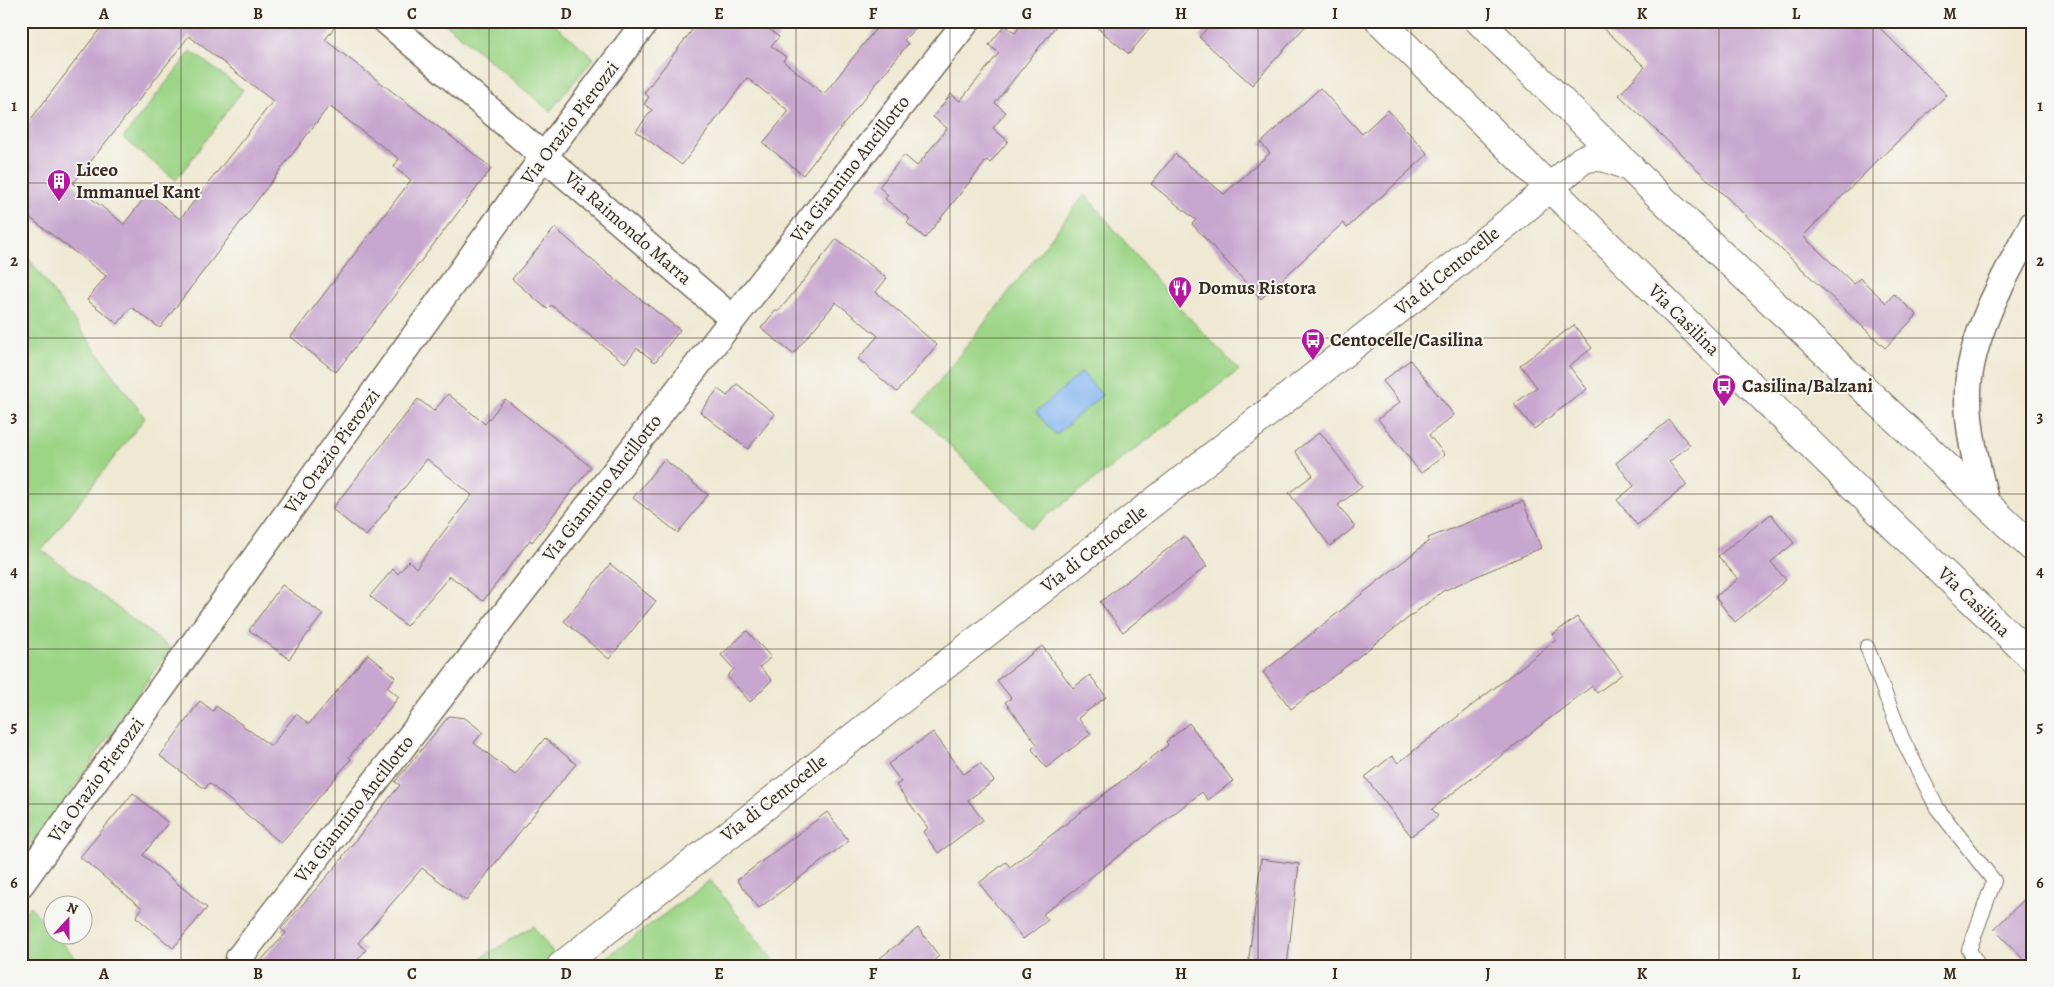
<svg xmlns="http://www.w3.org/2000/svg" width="2054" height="987" font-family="Alegreya,serif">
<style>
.green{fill:#9dd587;stroke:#6c8052}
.water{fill:#87b6f2;stroke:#617088}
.building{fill:#c7a6cf;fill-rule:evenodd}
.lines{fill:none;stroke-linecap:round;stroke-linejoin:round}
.service-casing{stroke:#7a6d5d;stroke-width:16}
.minor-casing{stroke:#7a6d5d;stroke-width:29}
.tertiary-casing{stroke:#7a6d5d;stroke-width:30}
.secondary-casing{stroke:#7a6d5d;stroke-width:30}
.service{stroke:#fff;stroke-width:14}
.minor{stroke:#fff;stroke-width:26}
.tertiary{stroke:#fff;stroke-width:28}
.secondary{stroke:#fff;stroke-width:28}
.grid{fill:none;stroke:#3b2a1e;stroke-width:1;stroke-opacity:0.55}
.labels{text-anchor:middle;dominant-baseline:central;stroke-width:4;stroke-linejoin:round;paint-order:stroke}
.street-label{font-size:19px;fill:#3b2a1e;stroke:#f6f6f2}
.poi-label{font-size:19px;font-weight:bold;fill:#3b2a1e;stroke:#f6f6f2;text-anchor:start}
.neatline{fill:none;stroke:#3b2a1e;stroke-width:2}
.grid-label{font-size:16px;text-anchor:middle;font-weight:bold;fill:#3b2a1e}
</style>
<rect width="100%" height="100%" fill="#f6f6f2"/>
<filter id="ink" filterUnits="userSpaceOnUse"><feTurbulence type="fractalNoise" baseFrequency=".02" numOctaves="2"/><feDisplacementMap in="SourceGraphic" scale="10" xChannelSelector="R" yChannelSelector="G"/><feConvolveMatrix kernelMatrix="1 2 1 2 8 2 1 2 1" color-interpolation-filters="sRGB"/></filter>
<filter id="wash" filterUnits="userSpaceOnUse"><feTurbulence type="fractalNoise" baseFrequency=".0096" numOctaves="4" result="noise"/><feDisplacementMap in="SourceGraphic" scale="20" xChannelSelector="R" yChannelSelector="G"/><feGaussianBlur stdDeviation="1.12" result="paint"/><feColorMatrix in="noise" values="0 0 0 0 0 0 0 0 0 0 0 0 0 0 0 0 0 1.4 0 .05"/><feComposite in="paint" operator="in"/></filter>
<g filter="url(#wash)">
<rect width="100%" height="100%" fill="#efe9d3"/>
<path class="green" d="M 442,21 L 550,21 L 594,58 L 550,111 Z
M 191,51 L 243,90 L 176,180 L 123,138 Z
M 1085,194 L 1179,307 L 1239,370 L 1031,528 L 916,411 Z
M 21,248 L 145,418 L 42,550 L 170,648 L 21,864 Z
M 710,880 L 778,966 L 595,966 Z
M 30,906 L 52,932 L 52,934 L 55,935 L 83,966 L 21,966 L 21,915 Z
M 533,926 L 557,958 L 544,966 L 468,966 Z"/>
<path class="water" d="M 1082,372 L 1102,395 L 1056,435 L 1036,412 Z"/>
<g id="blocks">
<path class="building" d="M 106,21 L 339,21 L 325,40 L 492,168 L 336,372 L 291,337 L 411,180 L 394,167 L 399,159 L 329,106 L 160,328 L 131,307 L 118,324 L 87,300 L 106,276 L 21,211 L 21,132 ZM 189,36 L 273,101 L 180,219 L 148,193 L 124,224 L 73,184 Z
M 699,21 L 759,21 L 779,37 L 771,46 L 786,57 L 783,61 L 824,94 L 882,21 L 922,21 L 904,40 L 908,44 L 803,175 L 763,143 L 789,111 L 747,78 L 682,165 L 636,131 L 652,110 L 644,104 L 649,97 L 644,93 Z
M 1024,21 L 1060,21 L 995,103 L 1006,112 L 993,128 L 1008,141 L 990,163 L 987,160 L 925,238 L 907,223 L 910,219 L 885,199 L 888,195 L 879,187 L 904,155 L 917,166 L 947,128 L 933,117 L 951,94 L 960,101 L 999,53 L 989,45 L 1005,25 L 1015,33 Z
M 1089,21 L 1156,21 L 1129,54 Z
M 1214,21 L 1310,21 L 1252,85 L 1199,37 Z
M 1596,21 L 1873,21 L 1947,95 L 1879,159 L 1803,236 L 1854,284 L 1860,278 L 1886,303 L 1894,294 L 1917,315 L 1885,348 L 1619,95 L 1645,67 Z
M 1320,88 L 1362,134 L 1388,110 L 1428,154 L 1347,228 L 1343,223 L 1261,299 L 1192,224 L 1196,220 L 1151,184 L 1175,154 L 1224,194 L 1270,153 L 1261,143 Z
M 555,228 L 607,273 L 680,330 L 655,362 L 637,348 L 625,363 L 551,305 L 547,309 L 512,279 Z
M 837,239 L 887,278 L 876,292 L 937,345 L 897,392 L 858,359 L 878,336 L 836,302 L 793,354 L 761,328 L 776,310 L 778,312 Z
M 1574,325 L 1592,348 L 1569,366 L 1587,389 L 1534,429 L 1514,404 L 1537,387 L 1520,365 Z
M 1410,360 L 1454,415 L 1429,435 L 1445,455 L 1421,473 L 1378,419 L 1400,402 L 1383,381 Z
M 737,384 L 775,414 L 748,449 L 700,412 L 718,389 L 727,396 Z
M 448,394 L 485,424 L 505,399 L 591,467 L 532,542 L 530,540 L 483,601 L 450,576 L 406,626 L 370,596 L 393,569 L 398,574 L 409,561 L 416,568 L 472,495 L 427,459 L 366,536 L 332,509 L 418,399 L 434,411 Z
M 1669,420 L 1690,445 L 1669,462 L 1687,485 L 1637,525 L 1617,500 L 1634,486 L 1616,463 Z
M 1320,432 L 1362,487 L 1338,505 L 1355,527 L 1330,546 L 1289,493 L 1313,475 L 1295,451 Z
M 664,459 L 708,495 L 678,533 L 633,498 Z
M 1523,501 L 1541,548 L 1443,591 L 1291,709 L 1263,672 L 1429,541 L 1428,538 Z
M 1771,514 L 1794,543 L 1771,562 L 1786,580 L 1735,622 L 1715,597 L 1738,579 L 1718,556 Z
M 1184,536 L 1207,566 L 1123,632 L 1100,602 Z
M 610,564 L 656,601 L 609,659 L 564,621 Z
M 282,585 L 323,614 L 289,659 L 249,630 Z
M 1577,617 L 1622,674 L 1597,693 L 1592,686 L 1432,809 L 1438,816 L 1411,836 L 1365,777 L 1392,756 L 1398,763 L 1556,640 L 1552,635 Z
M 747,631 L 771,657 L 760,667 L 772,680 L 750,702 L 727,676 L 734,669 L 721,655 Z
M 1042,646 L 1073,688 L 1090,675 L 1106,697 L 1078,718 L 1091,734 L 1046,768 L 1032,749 L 1037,744 L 1005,702 L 1011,698 L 997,680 Z
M 368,654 L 395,677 L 387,687 L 399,697 L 349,757 L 351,759 L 281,843 L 209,783 L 205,789 L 160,756 L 200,701 L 213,711 L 216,706 L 271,746 L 296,714 L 309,724 Z
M 449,716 L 465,718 L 483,732 L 474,743 L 515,775 L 545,738 L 576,764 L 526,824 L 466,901 L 422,868 L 358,943 L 366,950 L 352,966 L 256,966 L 286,933 L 281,929 L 343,858 L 342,857 L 400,785 L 395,782 Z
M 1189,723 L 1233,781 L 1208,800 L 1202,792 L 1043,914 L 1048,920 L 1023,939 L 979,883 L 1006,862 L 1010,867 L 1168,745 L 1166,742 Z
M 933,732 L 964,774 L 980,763 L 994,781 L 968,800 L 983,820 L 938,853 L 923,832 L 928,828 L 896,785 L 901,782 L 888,764 Z
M 133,793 L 168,823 L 143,855 L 207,908 L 173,948 L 136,917 L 142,908 L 80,857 Z
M 827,812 L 849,841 L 759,908 L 737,880 Z
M 1261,859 L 1299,864 L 1287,966 L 1248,966 Z
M 2033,891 L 2033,966 L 2030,966 L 1994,929 Z
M 918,928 L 939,956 L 927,966 L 870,966 Z"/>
</g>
</g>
<g filter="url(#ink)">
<use href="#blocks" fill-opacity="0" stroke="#7a6d5d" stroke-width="1"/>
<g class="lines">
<g class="service-casing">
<path id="service" d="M 1867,647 L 1902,738 L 1937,808 L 1994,881 L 1969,950 L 1979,966"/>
</g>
<g class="minor-casing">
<path id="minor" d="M 386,21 L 733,319
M 1986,504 C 1977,467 1967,428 1968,390 C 1970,335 2007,272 2033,224
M 21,884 L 544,156 L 646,21
M 239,958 L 733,319 L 967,21"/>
</g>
<g class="tertiary-casing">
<path id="tertiary" d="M 561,966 L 1339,357 L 1520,213 L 1582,160 C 1599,152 1615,161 1631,168"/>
</g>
<g class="secondary-casing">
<path id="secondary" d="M 1380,21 L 1896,528 L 2033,658
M 1479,21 L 1653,190 L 2033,548"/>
</g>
<use href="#service" class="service"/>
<use href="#minor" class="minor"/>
<use href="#tertiary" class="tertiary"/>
<use href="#secondary" class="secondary"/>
</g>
</g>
<path class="grid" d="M 181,21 L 181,966M 335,21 L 335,966M 489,21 L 489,966M 643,21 L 643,966M 796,21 L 796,966M 950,21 L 950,966M 1104,21 L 1104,966M 1258,21 L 1258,966M 1411,21 L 1411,966M 1565,21 L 1565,966M 1719,21 L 1719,966M 1873,21 L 1873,966M 21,183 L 2033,183M 21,338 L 2033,338M 21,494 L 2033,494M 21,649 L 2033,649M 21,804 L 2033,804"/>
<defs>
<g id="building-pin" transform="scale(1.25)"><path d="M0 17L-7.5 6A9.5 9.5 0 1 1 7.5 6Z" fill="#b5179e" stroke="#f6f6f2"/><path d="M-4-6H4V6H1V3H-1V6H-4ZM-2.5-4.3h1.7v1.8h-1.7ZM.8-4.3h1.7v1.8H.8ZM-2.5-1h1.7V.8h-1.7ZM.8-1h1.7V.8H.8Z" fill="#fff"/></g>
<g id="restaurant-pin" transform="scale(1.25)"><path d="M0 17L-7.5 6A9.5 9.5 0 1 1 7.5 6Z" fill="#b5179e" stroke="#f6f6f2"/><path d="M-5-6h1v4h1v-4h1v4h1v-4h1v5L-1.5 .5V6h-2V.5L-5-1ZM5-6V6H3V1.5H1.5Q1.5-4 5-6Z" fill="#fff"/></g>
<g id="bus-pin" transform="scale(1.25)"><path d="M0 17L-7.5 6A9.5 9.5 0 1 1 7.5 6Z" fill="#b5179e" stroke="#f6f6f2"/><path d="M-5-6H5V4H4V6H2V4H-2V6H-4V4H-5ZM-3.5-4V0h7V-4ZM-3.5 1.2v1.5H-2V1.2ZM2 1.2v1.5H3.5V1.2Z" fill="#fff"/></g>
</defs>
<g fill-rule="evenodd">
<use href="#building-pin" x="59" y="181"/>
<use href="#restaurant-pin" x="1180" y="288"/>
<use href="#bus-pin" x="1313" y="340"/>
<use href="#bus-pin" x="1724" y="386"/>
</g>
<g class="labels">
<g class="street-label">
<text transform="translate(570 123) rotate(-53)">Via Orazio Pierozzi</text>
<text transform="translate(850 169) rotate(-52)">Via Giannino Ancillotto</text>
<text transform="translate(628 228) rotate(41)">Via Raimondo Marra</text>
<text transform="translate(1447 271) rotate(-39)">Via di Centocelle</text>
<text transform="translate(1684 320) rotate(45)">Via Casilina</text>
<text transform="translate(332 451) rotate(-54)">Via Orazio Pierozzi</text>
<text transform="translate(602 488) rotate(-52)">Via Giannino Ancillotto</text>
<text transform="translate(1094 549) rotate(-38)">Via di Centocelle</text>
<text transform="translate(1974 602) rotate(44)">Via Casilina</text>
<text transform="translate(96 780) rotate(-54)">Via Orazio Pierozzi</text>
<text transform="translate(774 798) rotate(-38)">Via di Centocelle</text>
<text transform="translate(354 809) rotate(-52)">Via Giannino Ancillotto</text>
</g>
<g class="poi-label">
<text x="76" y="170">Liceo<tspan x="76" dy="22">Immanuel Kant</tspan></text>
<text x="1198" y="288">Domus Ristora</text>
<text x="1330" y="340">Centocelle/Casilina</text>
<text x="1742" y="386">Casilina/Balzani</text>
</g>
</g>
<rect width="2054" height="987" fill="none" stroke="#f6f6f2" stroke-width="55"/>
<g transform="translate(68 920) rotate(21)"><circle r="24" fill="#f6f6f2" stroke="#aba49d"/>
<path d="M0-4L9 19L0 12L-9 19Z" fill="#b5179e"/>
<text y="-8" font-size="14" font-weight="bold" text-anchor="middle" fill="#3b2a1e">N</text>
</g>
<rect x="28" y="28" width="1998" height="932" class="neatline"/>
<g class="grid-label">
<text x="104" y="19">A</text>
<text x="258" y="19">B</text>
<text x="412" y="19">C</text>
<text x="566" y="19">D</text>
<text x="719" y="19">E</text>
<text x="873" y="19">F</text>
<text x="1027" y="19">G</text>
<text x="1181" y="19">H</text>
<text x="1335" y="19">I</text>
<text x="1488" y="19">J</text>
<text x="1642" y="19">K</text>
<text x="1796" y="19">L</text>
<text x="1950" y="19">M</text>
<text x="14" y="111">1</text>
<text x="2040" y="111">1</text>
<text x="14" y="266">2</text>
<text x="2040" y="266">2</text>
<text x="14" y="422">3</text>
<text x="2040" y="422">3</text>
<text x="14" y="577">4</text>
<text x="2040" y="577">4</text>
<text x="14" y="732">5</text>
<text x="2040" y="732">5</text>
<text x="14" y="888">6</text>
<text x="2040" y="888">6</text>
<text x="104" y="979">A</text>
<text x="258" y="979">B</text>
<text x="412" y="979">C</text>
<text x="566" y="979">D</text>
<text x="719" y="979">E</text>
<text x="873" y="979">F</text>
<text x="1027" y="979">G</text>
<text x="1181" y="979">H</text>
<text x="1335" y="979">I</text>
<text x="1488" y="979">J</text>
<text x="1642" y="979">K</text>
<text x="1796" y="979">L</text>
<text x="1950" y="979">M</text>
</g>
</svg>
